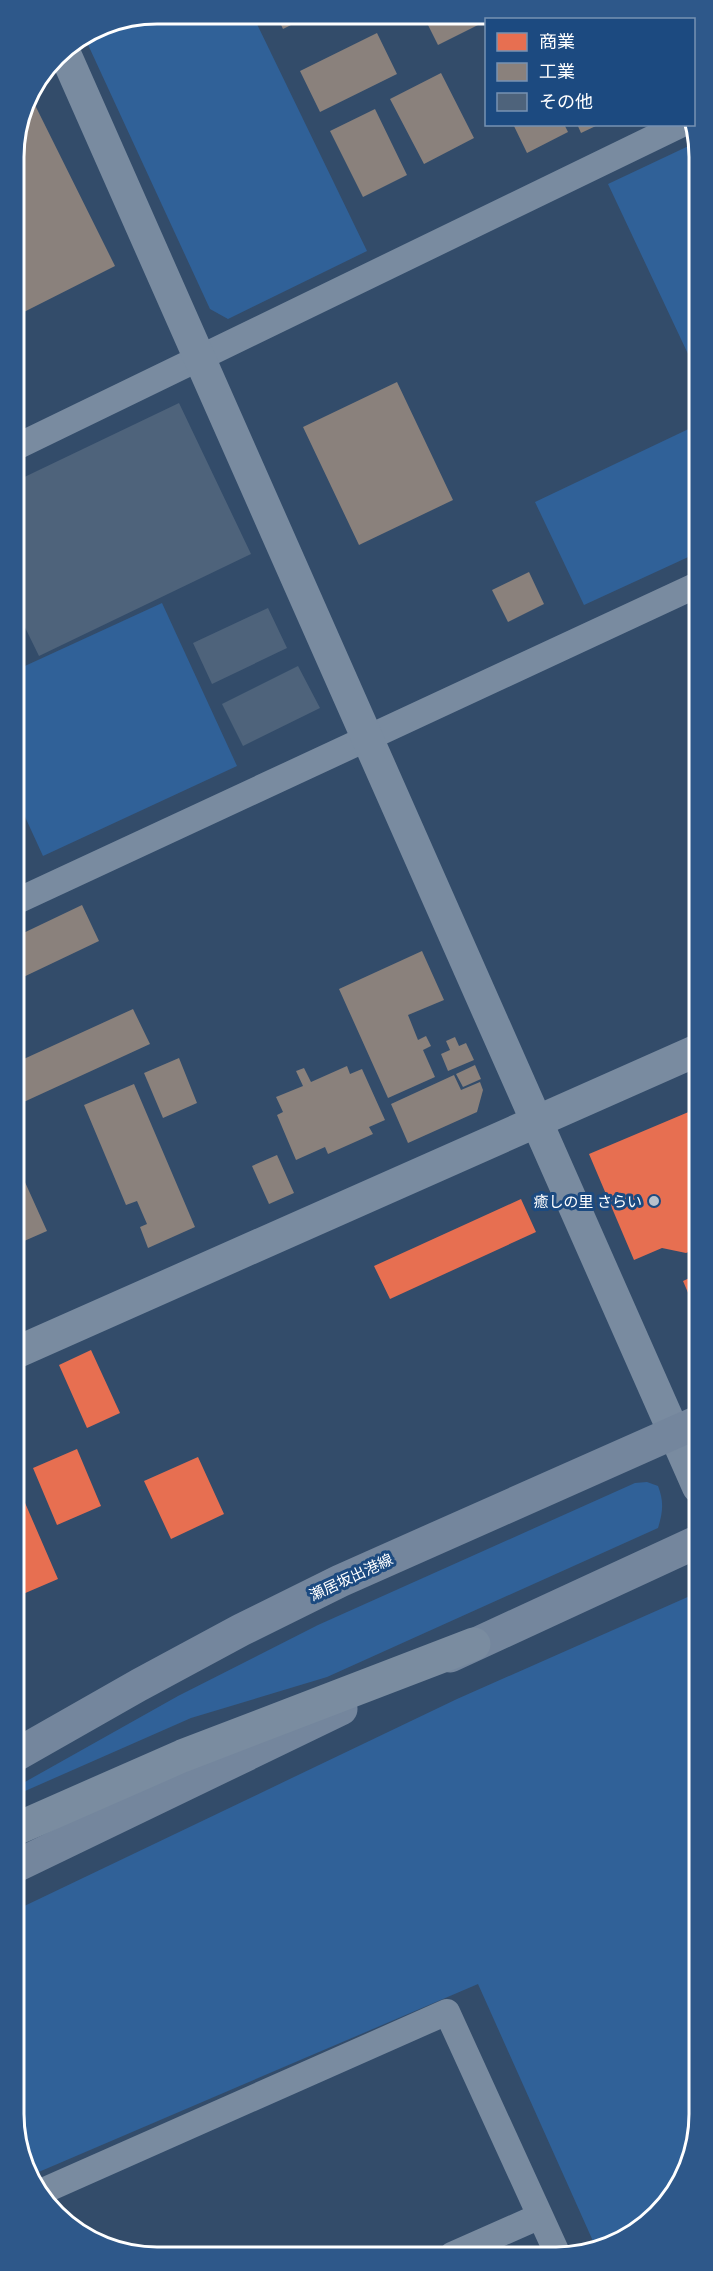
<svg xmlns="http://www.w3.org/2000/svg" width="713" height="2271" font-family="'Archivo Narrow','Noto Sans JP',sans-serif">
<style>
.green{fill:#306198}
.shops{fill:#e76f51}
.industry{fill:#8a817c}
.building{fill:#4e637b}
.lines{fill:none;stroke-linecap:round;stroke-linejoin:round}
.minor{stroke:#798ba0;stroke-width:26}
.tertiary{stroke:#798ba0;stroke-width:32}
.secondary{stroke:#74869d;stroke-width:33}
.motorway{stroke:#7a8ca0;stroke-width:33}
.poi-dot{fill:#b8c0cb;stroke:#1c4a80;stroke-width:2}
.labels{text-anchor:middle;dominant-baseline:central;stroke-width:6;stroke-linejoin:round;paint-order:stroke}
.poi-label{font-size:15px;fill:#fff;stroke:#1c4a80;text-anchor:end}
.street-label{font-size:15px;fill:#fff;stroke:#1c4a80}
.rim{fill:none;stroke:#fff;stroke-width:3}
</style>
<rect width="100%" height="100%" fill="#334c6a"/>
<path class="green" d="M 157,14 L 252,14 L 367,251 L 228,319 L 210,309 L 84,36 L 102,24 Z
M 697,142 L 697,373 L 608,184 Z
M 697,425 L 697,553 L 584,605 L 535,502 Z
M 162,603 L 237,766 L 43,856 L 15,795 L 14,671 Z
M 647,1482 L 658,1486 C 664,1501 663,1512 658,1528 L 327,1677 L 191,1718 L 16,1795 L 16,1787 L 178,1696 L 318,1625 L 635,1483 Z
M 699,1592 L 699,2123 L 689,2169 L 664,2209 L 627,2238 L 597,2250 L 478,1984 L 34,2174 L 16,2142 L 16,1910 L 457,1699 Z"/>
<path class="shops" d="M 698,1108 L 698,1248 L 686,1253 L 662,1248 L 634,1260 L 589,1154 Z
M 521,1199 L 536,1232 L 390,1299 L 374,1266 Z
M 698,1274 L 698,1316 L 683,1281 Z
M 91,1350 L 120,1413 L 87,1428 L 59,1365 Z
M 77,1449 L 101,1506 L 57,1525 L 33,1468 Z
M 198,1457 L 224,1514 L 171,1539 L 144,1481 Z
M 19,1489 L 58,1579 L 16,1597 L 15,1490 Z"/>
<path class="industry" d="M 276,14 L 285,14 L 311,15 L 283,29 Z
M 423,15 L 446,15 L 496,16 L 438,45 Z
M 528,16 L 584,16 L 590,20 L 530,20 Z
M 377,33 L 397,74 L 320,112 L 300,71 Z
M 441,73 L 474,138 L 424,164 L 390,99 Z
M 29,93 L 115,266 L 18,315 L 14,307 L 14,147 Z
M 375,109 L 407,175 L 363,197 L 330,131 Z
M 513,124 L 564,124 L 568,132 L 527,153 Z
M 577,124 L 600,124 L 581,133 Z
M 14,331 L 24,352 L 14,357 Z
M 397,382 L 453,500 L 359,545 L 303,427 Z
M 529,572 L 544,604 L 508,622 L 492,590 Z
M 82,905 L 99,941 L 15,981 L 15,937 Z
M 422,951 L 444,1000 L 408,1015 L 418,1040 L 426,1036 L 431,1046 L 423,1050 L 435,1077 L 388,1098 L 339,989 Z
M 133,1009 L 150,1044 L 15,1106 L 15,1063 Z
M 455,1037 L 459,1046 L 466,1043 L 474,1060 L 448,1071 L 441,1054 L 450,1050 L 446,1041 Z
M 179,1058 L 197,1103 L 163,1118 L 144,1073 Z
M 475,1065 L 481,1079 L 463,1087 L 456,1074 Z
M 347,1066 L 350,1074 L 362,1069 L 385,1120 L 369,1127 L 373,1134 L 328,1154 L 325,1147 L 296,1160 L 277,1115 L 283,1112 L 276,1097 L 303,1086 L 296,1071 L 304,1068 L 311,1082 Z
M 454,1075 L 461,1090 L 480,1082 L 483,1090 L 477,1112 L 408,1143 L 391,1104 Z
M 134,1084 L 195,1227 L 148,1248 L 140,1227 L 147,1224 L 137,1201 L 126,1205 L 84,1105 Z
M 277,1155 L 294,1193 L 269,1204 L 252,1166 Z
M 15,1160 L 47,1231 L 15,1245 Z"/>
<path class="building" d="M 179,403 L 251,554 L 39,656 L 14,605 L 14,482 Z
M 268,608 L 287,648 L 212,684 L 193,643 Z
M 298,666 L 320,708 L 243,746 L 222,704 Z"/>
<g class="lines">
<path class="minor" d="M 14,448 L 682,124
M 15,902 L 697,585
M 43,2191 L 447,2012 L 558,2255
M 452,2255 L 540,2216"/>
<path class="tertiary" d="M 63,49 L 698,1487
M 15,1353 L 698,1050"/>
<path class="secondary" d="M 450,1656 L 699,1541
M 16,1755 L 139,1685 L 241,1630 L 340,1581 L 698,1422
M 16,1866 L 341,1709"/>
<path class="motorway" d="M 16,1829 L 182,1756 L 474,1644"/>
</g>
<circle class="poi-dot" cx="654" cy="1201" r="6"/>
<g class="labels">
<g class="poi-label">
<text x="642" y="1201">癒しの里 さらい</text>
</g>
<g class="street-label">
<text transform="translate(351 1577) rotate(-25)">瀬居坂出港線</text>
</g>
</g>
<path d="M0 0H713V2271H0ZM157 24H556A133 133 0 0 1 689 157V2114A133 133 0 0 1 556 2247H157A133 133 0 0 1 24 2114V157A133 133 0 0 1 157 24Z" fill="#2e588a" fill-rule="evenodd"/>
<path class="rim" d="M157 24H556A133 133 0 0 1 689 157V2114A133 133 0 0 1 556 2247H157A133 133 0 0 1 24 2114V157A133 133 0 0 1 157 24Z"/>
<rect x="485" y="18" width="210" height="108" fill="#1c4a80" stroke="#7792b3" stroke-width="1.5"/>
<rect x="497" y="33" width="30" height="18" fill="#e76f51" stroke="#7792b3" stroke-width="1.5"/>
<text x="539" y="48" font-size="18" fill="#ffffff">商業</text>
<rect x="497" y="63" width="30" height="18" fill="#8a817c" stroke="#7792b3" stroke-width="1.5"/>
<text x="539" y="78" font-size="18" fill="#ffffff">工業</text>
<rect x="497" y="93" width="30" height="18" fill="#4e637b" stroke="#7792b3" stroke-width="1.5"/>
<text x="539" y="108" font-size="18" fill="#ffffff">その他</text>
</svg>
